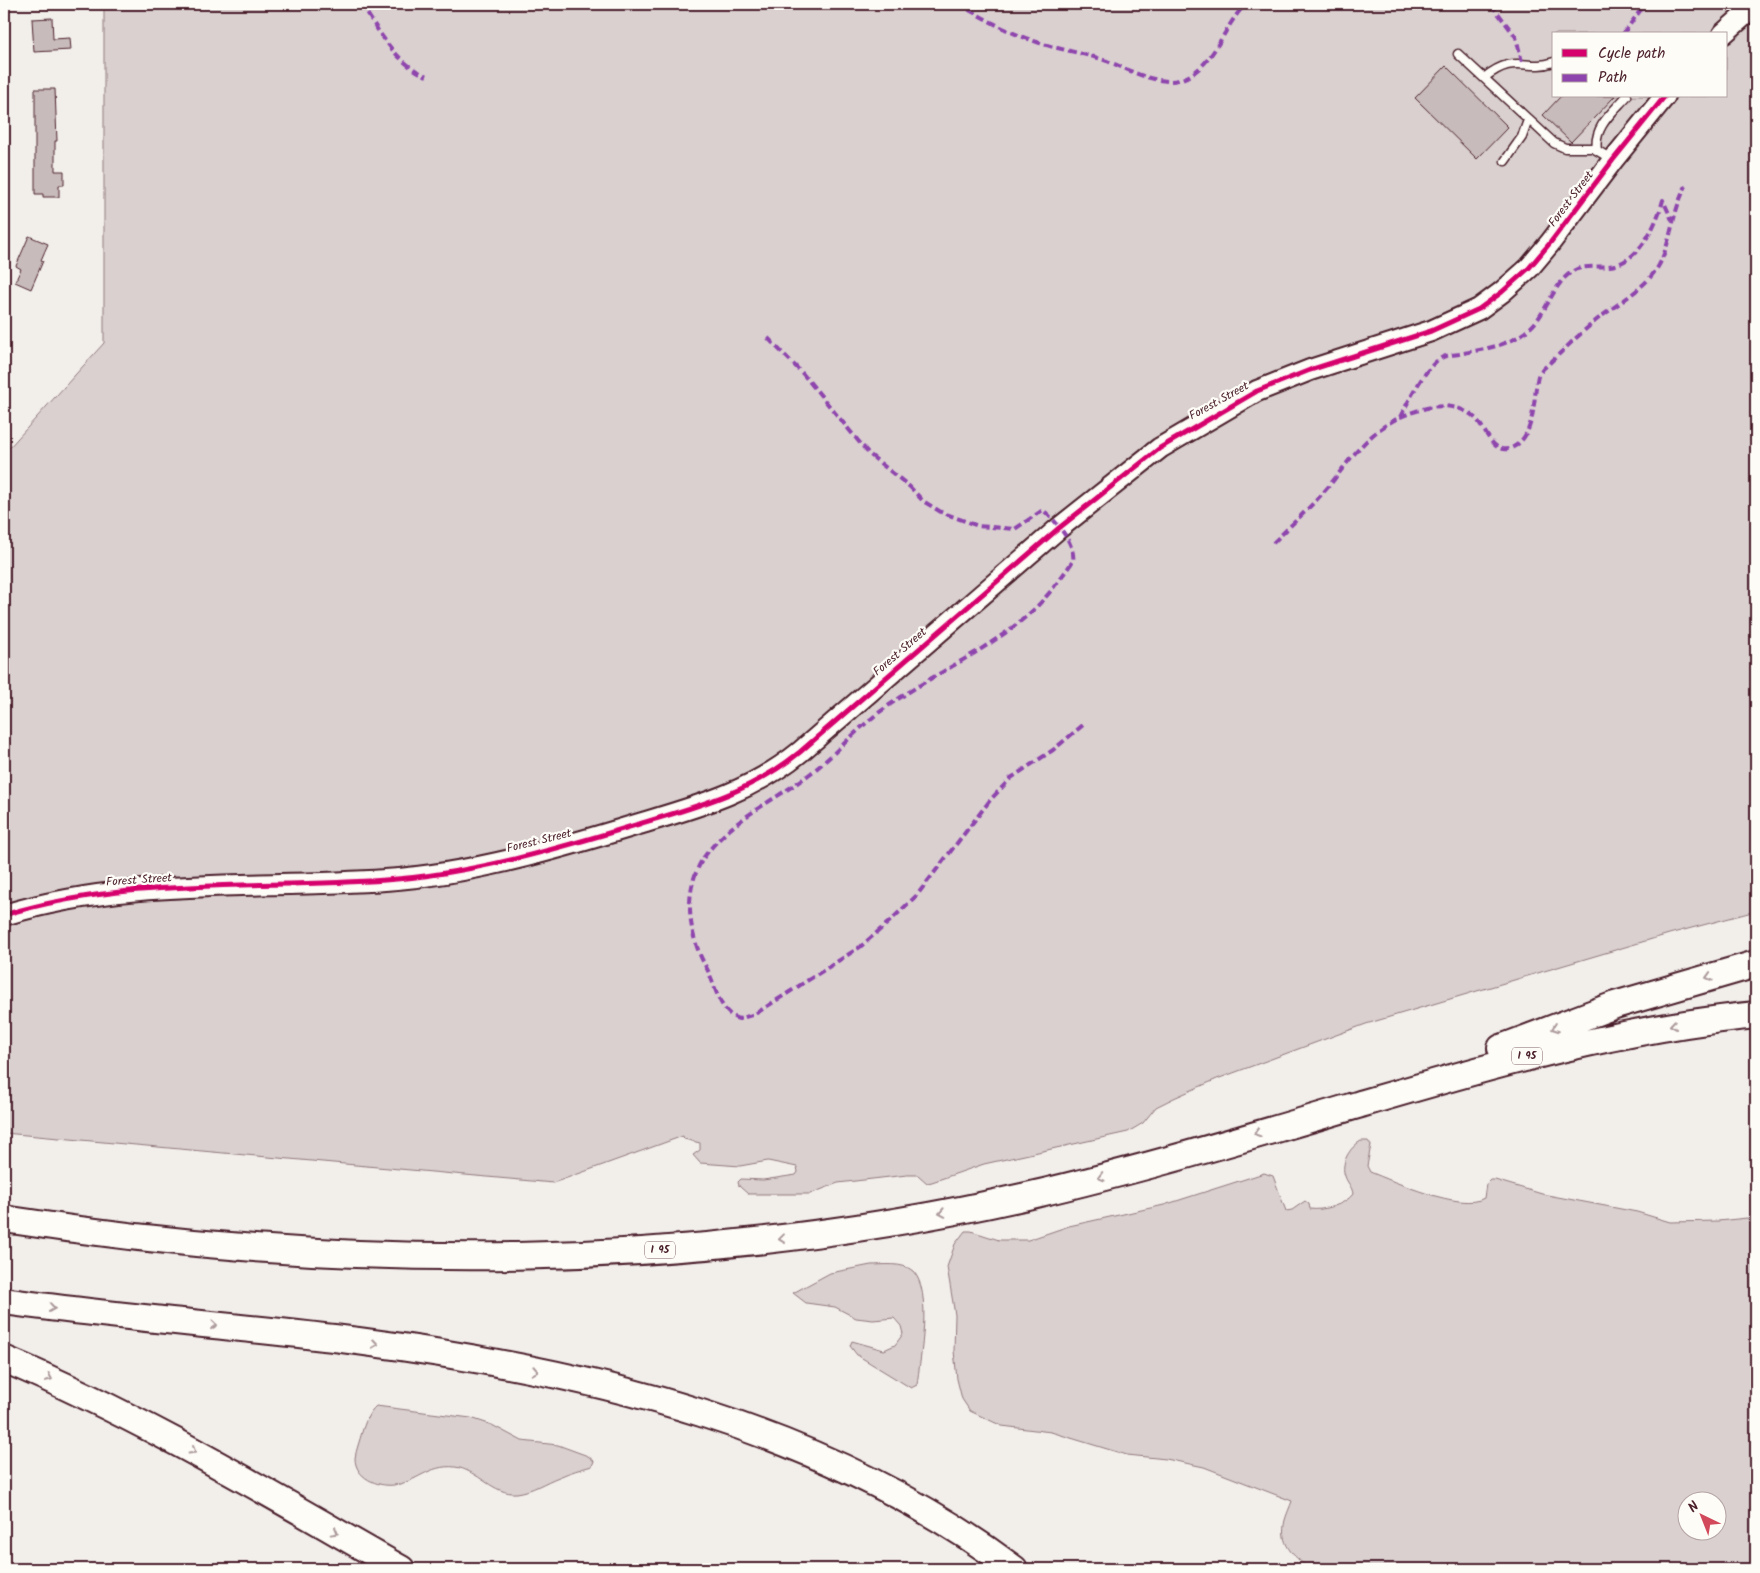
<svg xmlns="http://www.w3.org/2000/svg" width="1760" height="1573" font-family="Kalam,sans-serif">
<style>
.green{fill:#d9d0cf;stroke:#92787d;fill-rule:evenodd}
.building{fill:#c8bbbb;stroke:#4a1f2b}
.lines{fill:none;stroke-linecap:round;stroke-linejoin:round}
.lane-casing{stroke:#4a1f2b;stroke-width:11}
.secondary-casing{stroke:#4a1f2b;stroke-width:24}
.highway-casing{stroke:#4a1f2b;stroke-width:30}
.lane{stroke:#fdfcf7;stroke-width:8}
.secondary{stroke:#fdfcf7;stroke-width:20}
.highway{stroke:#fdfcf7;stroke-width:26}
.quiet{stroke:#8e44ad;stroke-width:4;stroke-dasharray:8 4;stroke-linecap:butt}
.cycleway-casing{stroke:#fdfcf7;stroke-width:8}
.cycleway{stroke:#d6006c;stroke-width:5}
.oneway{stroke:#ac999b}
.labels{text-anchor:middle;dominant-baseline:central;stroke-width:4.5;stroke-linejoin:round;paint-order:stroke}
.shield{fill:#fdfcf7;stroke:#806168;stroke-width:1}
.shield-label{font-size:11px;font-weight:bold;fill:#4a1f2b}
.street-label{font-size:12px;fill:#4a1f2b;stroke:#fdfcf7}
</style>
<rect width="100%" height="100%" fill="#f2efeb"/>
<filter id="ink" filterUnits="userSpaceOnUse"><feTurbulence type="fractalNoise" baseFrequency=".02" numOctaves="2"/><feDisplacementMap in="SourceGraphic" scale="10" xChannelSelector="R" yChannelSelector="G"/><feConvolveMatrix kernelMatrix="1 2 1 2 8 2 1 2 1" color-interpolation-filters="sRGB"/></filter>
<g filter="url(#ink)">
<path class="green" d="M 104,4 L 1756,4 L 1756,911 L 1669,934 L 1366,1024 L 1217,1079 L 1174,1098 L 1156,1107 L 1143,1123 L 1128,1132 L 984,1164 L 932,1182 L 927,1183 L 918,1175 L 907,1175 L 838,1183 L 810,1194 L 748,1194 L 739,1186 L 738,1182 L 741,1179 L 763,1180 L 796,1175 L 798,1172 L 797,1167 L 768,1161 L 740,1166 L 700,1163 L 693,1155 L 700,1150 L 700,1143 L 684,1139 L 683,1136 L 553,1183 L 4,1133 L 4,450 L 8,449 L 104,343 ZM 1554,34 L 1726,34 L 1726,96 L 1554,96 Z
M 1361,1141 L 1368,1141 L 1371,1145 L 1367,1166 L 1370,1172 C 1393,1181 1462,1212 1484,1198 L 1486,1184 L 1490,1180 L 1495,1180 L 1542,1194 L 1637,1212 L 1670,1222 L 1718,1221 L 1747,1218 L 1756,1223 L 1756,1569 L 1310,1569 C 1292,1555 1279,1544 1285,1520 C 1287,1513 1290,1507 1292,1501 L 1204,1467 L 1166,1459 L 1127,1455 L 1051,1432 L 1002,1426 L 970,1411 L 962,1399 L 957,1379 L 954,1351 L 955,1315 L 947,1267 L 955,1244 L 965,1231 L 971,1231 L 999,1240 L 1028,1240 L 1069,1226 L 1164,1205 L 1264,1173 L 1273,1176 L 1286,1211 L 1292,1210 L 1305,1201 L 1309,1204 L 1310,1209 C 1323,1211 1345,1205 1353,1194 C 1352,1186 1347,1183 1345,1176 C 1340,1163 1350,1147 1361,1141 ZM 1688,1500 L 1718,1500 L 1718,1530 L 1688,1530 Z
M 871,1265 C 883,1265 903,1262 913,1271 C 933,1291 920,1359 917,1385 L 911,1388 L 857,1355 L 850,1346 L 852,1341 L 884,1350 L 895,1345 L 903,1334 L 901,1326 L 894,1318 L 873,1320 L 856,1318 L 835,1307 L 806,1303 L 793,1293 L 830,1273 Z
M 376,1406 L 471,1418 L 492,1425 L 522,1441 L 558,1445 L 588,1456 L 594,1461 L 592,1466 C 581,1469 570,1472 559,1477 C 545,1482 533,1491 517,1493 C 493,1495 478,1470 455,1467 C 429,1464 416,1483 394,1485 C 378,1487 355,1478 355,1458 C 356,1450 360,1440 362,1432 C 365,1423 368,1413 376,1406 Z"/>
<path class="building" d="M 52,18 L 53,39 L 70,38 L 71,50 L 34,52 L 32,19 Z
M 1446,66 L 1508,127 L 1477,159 L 1415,98 Z
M 35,89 L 55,89 L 57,141 L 55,141 L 55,171 L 64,171 L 64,185 L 59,185 L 59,197 L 43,197 L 43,194 L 35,194 Z
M 1561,96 L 1615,96 L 1571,142 L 1543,115 Z
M 29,236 L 48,244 L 41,260 L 43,261 L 31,289 L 15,282 L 21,269 L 16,266 Z"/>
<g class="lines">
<g class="lane-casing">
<path id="lane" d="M 1458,54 L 1554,143 L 1565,148 L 1593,148 L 1613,160
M 1484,78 C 1516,52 1525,72 1554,62
M 1597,150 C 1593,127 1613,112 1627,96
M 1505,161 L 1522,137 L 1528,120"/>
</g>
<g class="secondary-casing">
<path id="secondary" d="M 1723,34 L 1756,5
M 4,915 C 128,877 258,889 385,880 C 472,874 557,849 639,824 C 699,806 751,792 800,752 L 1059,528 L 1160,448 L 1257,391 L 1310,370 L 1431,331 L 1479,309 L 1502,292 L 1529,268 L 1550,243 L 1613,160 L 1665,96"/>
</g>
<g class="highway-casing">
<path id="highway" d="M 1501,1048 L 1615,1005 L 1756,964
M 4,1219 C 343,1272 692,1272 1027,1196 C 1140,1170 1253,1136 1364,1103 C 1493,1065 1622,1028 1756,1015
M 4,1301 C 121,1318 240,1326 358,1341 C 588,1371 825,1427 1014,1569
M 4,1359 C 142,1417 271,1495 401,1569"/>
</g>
<use href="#lane" class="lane"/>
<use href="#secondary" class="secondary"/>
<use href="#highway" class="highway"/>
<path class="quiet" d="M 361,4 C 379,31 395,63 427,76
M 958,4 C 984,18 1009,33 1037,42 C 1060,50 1084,53 1107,61 C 1127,69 1146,80 1168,81 C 1177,82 1189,77 1196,71 C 1218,54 1226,23 1246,4
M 1491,4 L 1516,37 L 1522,62
M 1623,34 L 1645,4
M 768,338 L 803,374 L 869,454 L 910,487 L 923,501 L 941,512 L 978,526 L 1015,529 L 1043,510 C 1055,520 1076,544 1073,561 C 1060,579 1047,598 1030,613 C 988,651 934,673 888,706 C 860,725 838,752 811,773 C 776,800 735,817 707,853 C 682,885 687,933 706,967 C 716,984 718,1013 739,1019 L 755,1014 L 860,947 L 889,922 L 917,895 L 991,799 L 1011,778 L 1053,750 L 1083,725
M 1400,417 C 1409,401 1423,371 1438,360 C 1444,355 1451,355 1459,354 C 1484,349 1510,346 1530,328 C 1548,312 1554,279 1577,269 C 1588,265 1603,268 1615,265 C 1641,258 1657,223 1663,200 L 1672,220
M 1273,543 C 1292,524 1312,506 1329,486 C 1358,449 1375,422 1423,409 C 1440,404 1460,405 1474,417 C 1486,426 1492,460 1515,446 C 1536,433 1533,397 1538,376 L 1543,369 C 1560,354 1576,337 1593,323 C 1614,305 1645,290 1659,265 C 1672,240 1672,212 1686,186"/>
<g class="cycleway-casing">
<path id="cycleway" d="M 4,915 C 128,877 258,889 385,880 C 472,874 557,849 639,824 C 699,806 751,792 800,752 L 1059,528 L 1160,448 L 1257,391 L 1310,370 L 1431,331 L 1479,309 L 1502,292 L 1529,268 L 1550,243 L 1613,160 L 1665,96"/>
</g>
<use href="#cycleway" class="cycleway"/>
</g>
<defs><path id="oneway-chevron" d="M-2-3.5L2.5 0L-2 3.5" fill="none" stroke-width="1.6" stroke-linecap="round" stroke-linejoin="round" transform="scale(1.25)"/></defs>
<g class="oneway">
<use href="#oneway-chevron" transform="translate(1709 977) rotate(163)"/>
<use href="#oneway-chevron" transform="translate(1673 1025) rotate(172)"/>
<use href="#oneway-chevron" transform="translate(1555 1028) rotate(160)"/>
<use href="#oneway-chevron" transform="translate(1257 1133) rotate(164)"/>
<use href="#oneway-chevron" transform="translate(1101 1177) rotate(165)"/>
<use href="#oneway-chevron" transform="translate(942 1213) rotate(169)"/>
<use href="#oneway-chevron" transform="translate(782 1239) rotate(173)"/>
<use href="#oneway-chevron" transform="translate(52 1308) rotate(8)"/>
<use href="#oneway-chevron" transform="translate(214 1325) rotate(6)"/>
<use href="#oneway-chevron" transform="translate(375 1344) rotate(8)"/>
<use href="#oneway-chevron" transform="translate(535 1371) rotate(11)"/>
<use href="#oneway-chevron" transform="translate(49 1378) rotate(24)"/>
<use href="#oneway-chevron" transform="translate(193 1451) rotate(30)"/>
<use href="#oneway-chevron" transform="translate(335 1532) rotate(29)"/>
</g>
</g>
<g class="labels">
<g class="shield">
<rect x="1512" y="1047.5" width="30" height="17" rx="4"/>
<rect x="645" y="1241.5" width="30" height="17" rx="4"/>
</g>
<g class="shield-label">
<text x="1527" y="1056">I 95</text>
<text x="660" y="1250">I 95</text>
</g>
<g class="street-label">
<text transform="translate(1571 199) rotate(-53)">Forest Street</text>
<text transform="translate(1219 401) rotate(-29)">Forest Street</text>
<text transform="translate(900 652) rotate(-41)">Forest Street</text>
<text transform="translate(539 841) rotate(-14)">Forest Street</text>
<text transform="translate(139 880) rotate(-4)">Forest Street</text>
</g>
</g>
<rect width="1760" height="1573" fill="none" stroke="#fdfcf7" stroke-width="20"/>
<rect x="10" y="10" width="1740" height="1553" fill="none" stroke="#4a1f2b" stroke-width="2" filter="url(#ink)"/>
<rect x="1552" y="32" width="175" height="65" fill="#fdfcf7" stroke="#b5a4a5"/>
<rect x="1562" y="49" width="25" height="8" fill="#d6006c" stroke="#b5a4a5"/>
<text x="1598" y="58" font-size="15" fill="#4a1f2b">Cycle path</text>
<rect x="1562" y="74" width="25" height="8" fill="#8e44ad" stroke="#b5a4a5"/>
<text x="1598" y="82" font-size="15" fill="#4a1f2b">Path</text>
<g transform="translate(1702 1516) rotate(317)"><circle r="24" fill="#fdfcf7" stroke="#b5a4a5"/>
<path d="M0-4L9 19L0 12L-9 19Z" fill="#d1495b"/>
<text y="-8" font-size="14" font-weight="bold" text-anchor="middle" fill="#4a1f2b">N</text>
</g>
</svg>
